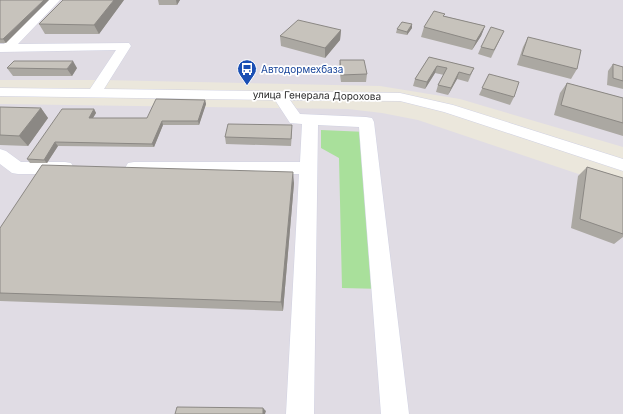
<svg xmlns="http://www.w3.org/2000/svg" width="623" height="414" font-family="Inter,sans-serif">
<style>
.industrial{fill:#e0dce4}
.green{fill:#a9e09b}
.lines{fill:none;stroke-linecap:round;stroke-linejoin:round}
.minor-casing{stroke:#d1d2e2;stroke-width:1}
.minor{fill:#fff;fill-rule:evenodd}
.wall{fill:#aba8a2}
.shaded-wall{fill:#8b8884}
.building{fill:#c7c3bc;stroke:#8b8884}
.labels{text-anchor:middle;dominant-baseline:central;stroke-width:3.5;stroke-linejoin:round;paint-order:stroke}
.far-transit-label{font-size:10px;fill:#164399;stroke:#fff;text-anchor:start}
.far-street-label{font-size:10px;fill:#2a2a2a;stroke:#fff}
</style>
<rect width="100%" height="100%" fill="#ebe7dc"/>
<path class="industrial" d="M 0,0 L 623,0 L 623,147 L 460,99 L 380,86 L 102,80 L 0,80 Z
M 0,104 L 348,109 L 382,113 L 418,120 L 623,189 L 623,414 L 0,414 Z"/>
<path class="green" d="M 321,130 L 367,132 L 383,289 L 342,288 L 339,158 L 321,148 Z"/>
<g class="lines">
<g class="minor-casing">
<path id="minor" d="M 49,0 L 60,0 L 18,44 L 129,43 L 131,46 L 104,89 L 400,93 L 453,105 L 623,159 L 623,171 L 444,112 L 400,101 L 290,100 L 300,114 L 366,117 L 372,118 L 374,122 L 409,414 L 381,414 L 359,127 L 318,125 L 314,414 L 286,414 L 299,174 L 134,174 L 128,173 L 125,168 L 128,163 L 134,162 L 300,162 L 302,124 L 290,123 L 275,100 L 0,96 L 0,88 L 90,89 L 116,50 L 0,52 L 0,44 L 4,44 Z
M 0,149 L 6,151 L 21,162 L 65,162 L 71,163 L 74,168 L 71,173 L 65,174 L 18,174 L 12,173 L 0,164 Z"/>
</g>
<use href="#minor" class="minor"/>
</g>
<path class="wall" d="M 0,0 L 6,43 L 0,43 Z
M 124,0 L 99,34 L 45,34 L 39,24 Z
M 158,0 L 180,0 L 177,5 L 159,5 Z
M 444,16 L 485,26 L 481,36 L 472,50 L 421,37 L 424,27 Z
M 412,28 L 407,35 L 396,33 L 397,29 Z
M 341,30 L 340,40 L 325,58 L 281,46 L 280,36 Z
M 504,31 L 491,58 L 478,54 L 481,47 Z
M 528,37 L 577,69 L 571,79 L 517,65 L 523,47 Z
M 429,57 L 474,68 L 468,82 L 457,79 L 448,95 L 436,92 L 438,85 L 444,75 L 435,73 L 425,89 L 413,86 L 415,79 Z
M 340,60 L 367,74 L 366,82 L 341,82 L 339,67 Z
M 613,64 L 623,67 L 623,89 L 607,85 L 608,71 Z
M 7,68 L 77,68 L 72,76 L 13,76 Z
M 489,74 L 514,97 L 510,105 L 479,95 Z
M 567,83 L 623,98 L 623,136 L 554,115 L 560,93 Z
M 205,100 L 206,104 L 199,125 L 163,125 L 154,147 L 58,146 L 47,163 L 30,163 L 27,159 L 94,109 L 96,113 L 93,118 L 147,118 Z
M 0,107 L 41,108 L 48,118 L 28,146 L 0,145 Z
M 292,133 L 291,146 L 226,144 L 225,137 Z
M 587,167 L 623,178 L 623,237 L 614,244 L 571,228 L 578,176 Z
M 294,183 L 283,311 L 0,301 L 0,228 Z"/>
<path class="shaded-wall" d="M 44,0 L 49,0 L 6,43 L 3,39 Z
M 114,0 L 124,0 L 99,34 L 94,25 Z
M 176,0 L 180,0 L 177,5 Z
M 412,24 L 412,28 L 407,35 L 407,32 Z
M 485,26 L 481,36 L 472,50 L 476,41 Z
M 341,30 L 340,40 L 325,58 L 325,48 Z
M 73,61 L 77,68 L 72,76 L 67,69 Z
M 437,66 L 435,73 L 425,89 L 427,82 Z
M 459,72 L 457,79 L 448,95 L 451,88 Z
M 205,100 L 206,104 L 199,125 L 198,121 Z
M 41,108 L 48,118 L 28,146 L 19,136 Z
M 94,109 L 96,113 L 91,121 L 89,118 Z
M 162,121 L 163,125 L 154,147 L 152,144 Z
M 55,142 L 58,146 L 47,163 L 44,160 Z
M 293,172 L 294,183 L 283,311 L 281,302 Z
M 263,408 L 266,411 L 265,414 L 263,414 Z"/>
<path class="building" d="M 0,0 L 44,0 L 3,39 L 0,39 Z
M 63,0 L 114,0 L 94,25 L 39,24 Z
M 434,11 L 445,14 L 443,16 L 485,26 L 476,41 L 424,27 Z
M 298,20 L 341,30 L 325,48 L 280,36 Z
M 402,22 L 412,24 L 407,32 L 397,29 Z
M 491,27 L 504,31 L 494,50 L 481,47 Z
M 528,37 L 581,50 L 577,69 L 522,55 Z
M 429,57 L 474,68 L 470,75 L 459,72 L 451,88 L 438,85 L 447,68 L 437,66 L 427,82 L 415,79 Z
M 340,60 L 364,60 L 367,74 L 341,75 Z
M 14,61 L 73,61 L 67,69 L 7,68 Z
M 613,64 L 623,67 L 623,81 L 613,78 Z
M 489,74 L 519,82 L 514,97 L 482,88 Z
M 567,83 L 623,98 L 623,123 L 561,105 Z
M 156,99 L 205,100 L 198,121 L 162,121 L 152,144 L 55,142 L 44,160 L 27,159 L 62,109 L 94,109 L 89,118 L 147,118 Z
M 0,107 L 41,108 L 19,136 L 0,135 Z
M 228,124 L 292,125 L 291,139 L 225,137 Z
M 42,165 L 293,172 L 281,302 L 0,293 L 0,228 Z
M 587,167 L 623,178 L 623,234 L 580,219 Z
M 177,407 L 263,408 L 263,414 L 175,414 Z"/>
<defs>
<g id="bus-pin" transform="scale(1)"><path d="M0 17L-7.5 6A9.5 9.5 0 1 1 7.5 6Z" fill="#1a4fb4" stroke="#fff"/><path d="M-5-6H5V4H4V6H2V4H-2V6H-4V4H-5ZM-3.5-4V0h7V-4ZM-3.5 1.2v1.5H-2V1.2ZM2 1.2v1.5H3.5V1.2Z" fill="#fff"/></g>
</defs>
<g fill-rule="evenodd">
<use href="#bus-pin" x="247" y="69"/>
</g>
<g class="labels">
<g class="far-transit-label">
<text x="261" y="69">Автодормехбаза</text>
</g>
<g class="far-street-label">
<text transform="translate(317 95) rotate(1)">улица Генерала Дорохова</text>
</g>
</g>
</svg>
